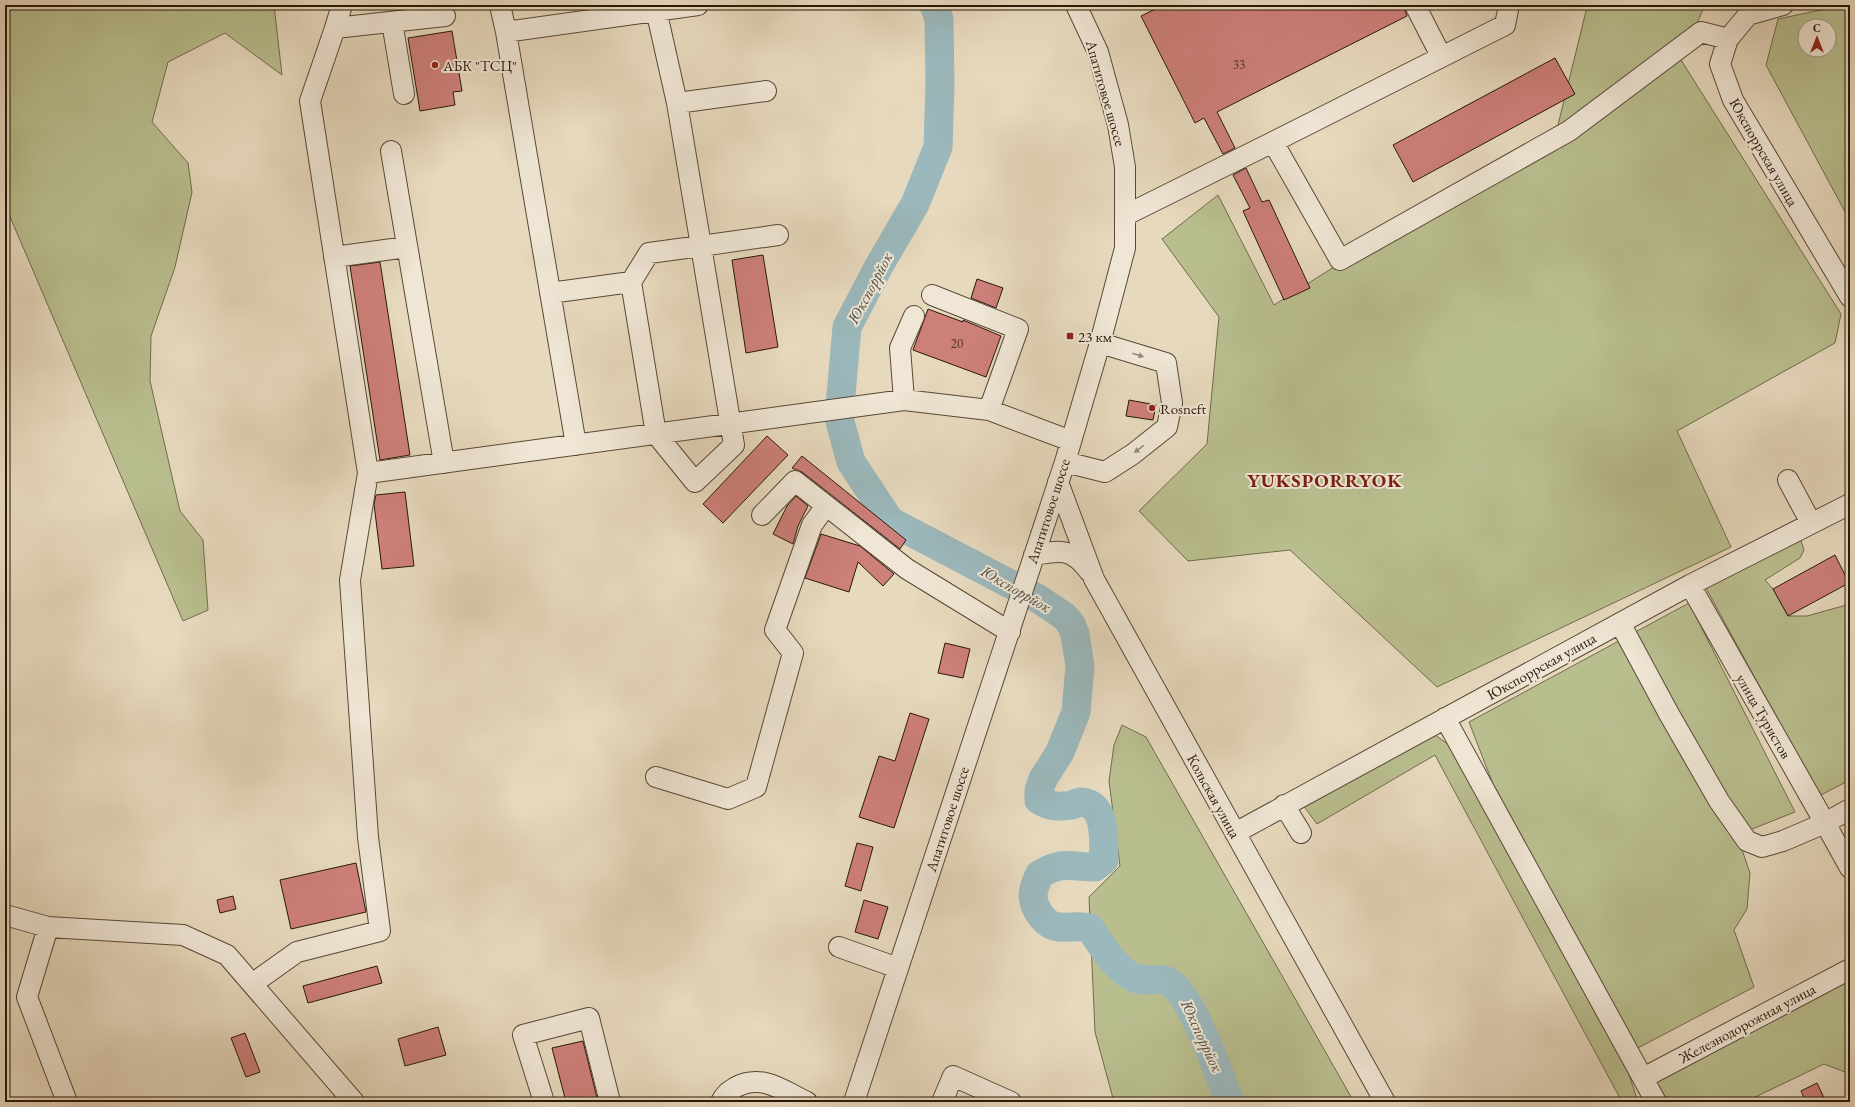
<svg xmlns="http://www.w3.org/2000/svg" width="1855" height="1107" font-family="'EB Garamond',serif">
<style>
.green{fill:#b9be8f;stroke:#706b4b;fill-rule:evenodd}
.lines{fill:none;stroke-linecap:round;stroke-linejoin:round}
.river{stroke:#9bb8bc;stroke-width:29}
.building{fill:#cd7f7a;stroke:#281807}
.minor-casing{stroke:#584835;stroke-width:22}
.minor{stroke:#efe6d5;stroke-width:20}
.oneway{fill:#958978}
.poi-dot{fill:#8f2418;stroke:#efe6d5;stroke-width:1.5}
.labels{text-anchor:middle;dominant-baseline:central;stroke-width:4;stroke-linejoin:round;paint-order:stroke}
.number-label{font-size:13px;fill:#513224}
.poi-label{font-size:15px;fill:#281807;stroke:#efe6d5;text-anchor:start}
.street-label{font-size:15px;fill:#281807;stroke:#efe6d5}
.water-label{font-size:16px;font-style:italic;fill:#505046;stroke:#efe6d5}
.district-label{font-size:19px;font-weight:bold;letter-spacing:1px;fill:#7a1f14;stroke:#efe6d5}
</style>
<rect width="100%" height="100%" fill="#e7d9be"/>
<filter id="stains"><feTurbulence type="fractalNoise" baseFrequency=".005" numOctaves="4"/><feColorMatrix values="0 0 0 0 .2 0 0 0 0 .09 0 0 0 0 .02 0 0 0 .5 -.17"/></filter>
<radialGradient id="worn" r=".72"><stop offset=".6" stop-color="#630" stop-opacity="0"/><stop offset="1" stop-color="#630" stop-opacity=".3"/></radialGradient>
<path class="green" d="M 5,5 L 274,5 L 282,75 L 225,33 L 168,62 L 152,122 L 188,163 L 192,192 L 175,267 L 151,336 L 150,381 L 180,511 L 203,540 L 208,610 L 183,621 L 5,205 Z
M 1586,5 L 1705,5 L 1681,60 L 1841,314 L 1835,343 L 1677,431 L 1731,547 L 1437,687 L 1290,550 L 1188,561 L 1139,511 L 1207,444 L 1219,317 L 1162,239 L 1218,195 L 1274,305 L 1558,125 L 1587,7 Z
M 1844,5 L 1850,5 L 1850,221 L 1766,65 L 1778,19 ZM 1805,26 L 1829,26 L 1829,50 L 1805,50 Z
M 1800,538 L 1804,550 L 1800,558 L 1765,580 L 1773,589 L 1788,616 L 1807,616 L 1850,604 L 1850,780 L 1819,796 L 1706,588 Z
M 1689,603 L 1795,812 L 1737,835 L 1750,873 L 1747,909 L 1734,930 L 1754,987 L 1636,1049 L 1498,797 L 1469,722 Z
M 1122,725 L 1146,737 L 1354,1102 L 1114,1102 L 1095,1032 L 1089,897 L 1120,866 L 1109,781 L 1114,745 Z
M 1435,735 L 1455,749 L 1624,1059 L 1638,1102 L 1622,1102 L 1435,755 L 1317,824 L 1303,805 Z
M 1850,977 L 1850,1074 L 1824,1064 L 1745,1102 L 1662,1102 L 1651,1081 Z"/>
<g class="lines">
<path class="river" d="M 934,5 L 939,19 L 940,85 L 938,147 L 915,204 L 879,266 L 847,327 L 839,418 L 851,462 L 890,521 L 1037,598 L 1064,616 L 1071,624 L 1075,634 L 1080,666 L 1076,712 L 1060,752 L 1043,779 L 1039,790 L 1039,800 C 1050,807 1059,807 1072,805 C 1074,804 1078,802 1081,802 C 1108,804 1103,842 1104,860 L 1095,867 C 1071,867 1062,860 1039,875 C 1037,881 1033,888 1033,896 C 1034,909 1045,926 1059,927 C 1070,928 1079,925 1090,928 C 1100,944 1118,973 1137,979 C 1146,981 1159,978 1167,981 C 1192,992 1219,1076 1230,1102"/>
</g>
<path class="building" d="M 1164,5 L 1403,5 L 1407,16 L 1217,112 L 1235,148 L 1223,154 L 1204,118 L 1195,123 L 1141,16 Z
M 452,31 L 462,91 L 453,92 L 455,105 L 420,111 L 408,38 Z
M 1555,58 L 1575,94 L 1413,182 L 1393,145 Z
M 1246,168 L 1262,202 L 1269,200 L 1310,288 L 1284,300 L 1243,211 L 1250,208 L 1233,175 Z
M 763,255 L 778,347 L 746,353 L 732,260 Z
M 380,262 L 410,455 L 380,460 L 350,266 Z
M 977,279 L 1003,288 L 996,308 L 971,298 Z
M 928,309 L 963,322 L 963,320 L 1001,336 L 986,377 L 913,350 Z
M 1129,400 L 1156,405 L 1153,420 L 1126,416 Z
M 767,436 L 788,455 L 723,523 L 703,504 Z
M 802,456 L 906,540 L 900,549 L 802,472 L 792,468 Z
M 405,492 L 414,566 L 382,569 L 374,504 L 376,495 Z
M 796,496 L 808,506 L 798,526 L 793,544 L 773,534 L 787,506 Z
M 821,534 L 860,546 L 894,574 L 883,586 L 858,562 L 849,592 L 805,578 Z
M 1835,555 L 1849,583 L 1788,616 L 1773,589 Z
M 945,643 L 970,649 L 963,678 L 938,673 Z
M 910,713 L 929,719 L 894,828 L 859,817 L 879,756 L 895,761 Z
M 857,843 L 873,847 L 861,891 L 845,886 Z
M 356,863 L 366,912 L 291,929 L 280,880 Z
M 233,896 L 236,909 L 220,913 L 217,900 Z
M 864,900 L 888,907 L 878,939 L 855,932 Z
M 377,966 L 382,983 L 308,1003 L 303,986 Z
M 438,1027 L 446,1055 L 405,1066 L 398,1039 Z
M 245,1033 L 260,1072 L 246,1077 L 231,1038 Z
M 583,1041 L 598,1102 L 566,1102 L 552,1048 Z
M 1817,1083 L 1826,1102 L 1806,1102 L 1801,1091 Z"/>
<g class="lines">
<g class="minor-casing">
<path id="minor" d="M 500,5 L 506,32
M 655,5 L 677,103 L 701,246 L 778,235
M 1415,5 L 1441,56
M 1509,5 L 1505,25 L 1273,142 L 1340,260 L 1569,131 L 1701,32 L 1728,39
M 1783,5 L 1748,15 L 1728,39 L 1720,64 L 1733,100 L 1850,297
M 392,22 L 404,94
M 335,28 L 342,5
M 677,103 L 766,91
M 391,151 L 444,463
M 1126,215 L 1273,142
M 701,246 L 734,445 L 695,482 L 656,434 L 631,282 L 649,253 Z
M 334,257 L 407,247
M 550,293 L 631,282
M 932,295 L 1018,329 L 989,410
M 904,400 L 900,348 L 914,316
M 576,445 L 506,32 L 698,5
M 1065,462 L 1105,472 L 1133,454 L 1167,427 L 1172,403 L 1166,363 L 1100,343
M 368,473 L 310,101 L 335,28 L 445,16
M 1788,480 L 1811,523
M 1058,482 L 1094,579 L 1385,1102
M 762,515 L 795,481 L 907,569 L 1010,632
M 1034,555 C 1060,550 1072,548 1089,571
M 1690,585 L 1825,823 L 1850,809
M 1620,623 L 1669,714 L 1719,801 L 1747,841 L 1762,847 L 1783,841 L 1825,823 L 1850,868
M 1445,718 L 1656,1102
M 656,777 L 728,799 L 756,787 L 793,653 L 775,630 L 812,525 L 826,506
M 1284,805 L 1301,833
M 1235,833 L 1690,585 L 1850,504
M 5,915 L 48,927 L 183,935 L 227,955 L 354,1102
M 48,927 L 27,997 L 67,1102
M 839,947 L 898,968
M 252,984 L 297,952 L 380,931 L 368,837 L 350,580 L 368,473 L 904,400 L 989,410 L 1071,441
M 1643,1078 L 1850,969
M 544,1102 L 523,1035 L 589,1018 L 610,1102
M 721,1102 C 725,1094 728,1092 736,1087 C 762,1073 784,1091 807,1102
M 854,1102 L 1065,462 L 1100,343 L 1125,248 L 1125,167 L 1118,125 L 1098,52 L 1076,5
M 942,1102 L 953,1076 L 1011,1102"/>
</g>
<use href="#minor" class="minor"/>
</g>
<defs><path id="oneway-solid" d="M-6-.8H1V-3.2L6.5 0L1 3.2V.8H-6Z"/></defs>
<g class="oneway">
<use href="#oneway-solid" transform="translate(1138 355) rotate(17)"/>
<use href="#oneway-solid" transform="translate(1139 449) rotate(142)"/>
</g>
<g class="poi-dot">
<circle cx="435" cy="65" r="4"/>
<rect x="1066" y="332" width="8" height="8" rx="2"/>
<circle cx="1152" cy="408" r="4"/>
</g>
<g class="labels">
<g class="number-label">
<text x="1239" y="64">33</text>
<text x="957" y="343">20</text>
</g>
<g class="poi-label">
<text x="443" y="65">АБК "ТСЦ"</text>
<text x="1078" y="336">23 км</text>
<text x="1160" y="408">Rosneft</text>
</g>
<g class="street-label">
<text transform="translate(1106 93) rotate(74)">Апатитовое шоссе</text>
<text transform="translate(1764 152) rotate(60)">Юкспоррская улица</text>
<text transform="translate(1048 511) rotate(-72)">Апатитовое шоссе</text>
<text transform="translate(1541 666) rotate(-29)">Юкспоррская улица</text>
<text transform="translate(1764 716) rotate(60)">улица Туристов</text>
<text transform="translate(1214 796) rotate(61)">Кольская улица</text>
<text transform="translate(947 819) rotate(-72)">Апатитовое шоссе</text>
<text transform="translate(1747 1023) rotate(-28)">Железнодорожная улица</text>
</g>
<g class="water-label">
<text transform="translate(870 288) rotate(-62)">Юкспоррйок</text>
<text transform="translate(1016 589) rotate(30)">Юкспоррйок</text>
<text transform="translate(1202 1036) rotate(65)">Юкспоррйок</text>
</g>
<g class="district-label">
<text x="1325" y="480">YUKSPORRYOK</text>
</g>
</g>
<rect width="1855" height="1107" fill="none" stroke="#e7d9be" stroke-width="20"/>
<rect x="6" y="6" width="1843" height="1095" fill="none" stroke="#281807" stroke-width="2"/>
<rect x="10" y="10" width="1835" height="1087" fill="none" stroke="#281807"/>
<g transform="translate(1817 38)"><circle r="19" fill="#efe6d5" stroke="#9f9483"/>
<path d="M0-3L7 15L0 10L-7 15Z" fill="#8f2418"/>
<text y="-6" font-size="11" font-weight="bold" text-anchor="middle" fill="#281807">С</text>
</g>
<rect width="100%" height="100%" filter="url(#stains)"/>
<rect width="100%" height="100%" fill="url(#worn)"/>
</svg>
